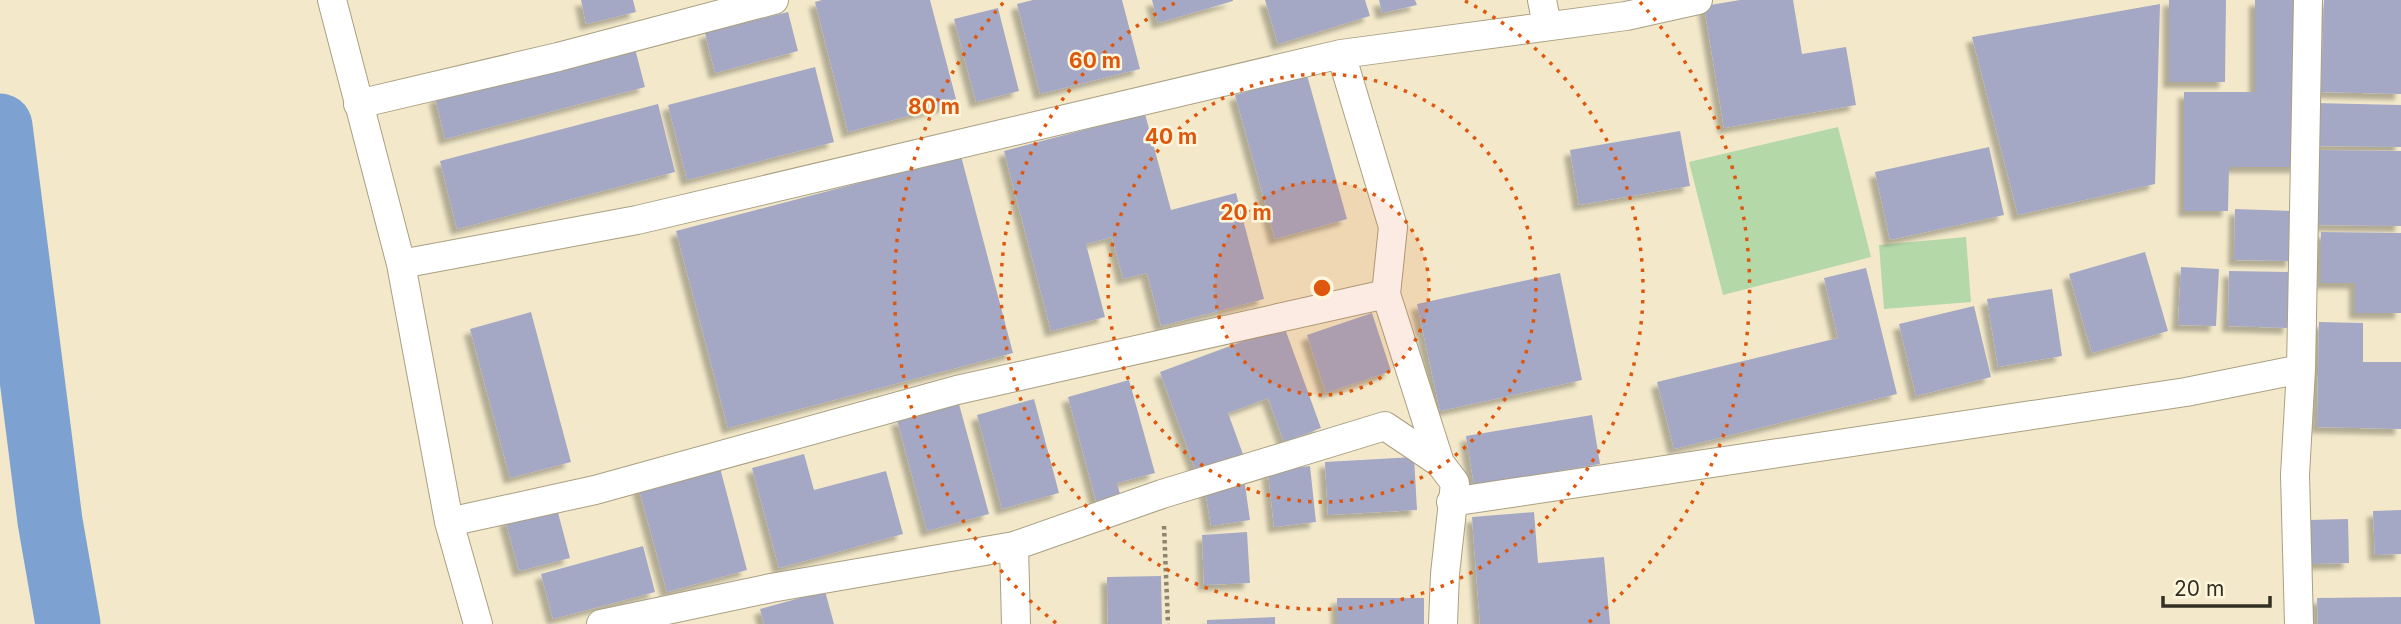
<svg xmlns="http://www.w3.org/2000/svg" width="2401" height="624" font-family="Inter,sans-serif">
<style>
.green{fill:#b5d8a9}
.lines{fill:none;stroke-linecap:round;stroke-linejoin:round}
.river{stroke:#7da2d2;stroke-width:65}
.building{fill:#a5a8c5;filter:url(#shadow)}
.minor-casing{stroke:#a99f82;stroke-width:30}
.path{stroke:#8c8570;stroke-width:4.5;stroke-dasharray:3.5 3.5;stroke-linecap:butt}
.minor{stroke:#fff;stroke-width:28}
.ring{fill:none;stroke:#df570d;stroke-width:3.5;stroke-dasharray:3.5 7}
.centre{fill:#df570d;stroke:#fef6dd;stroke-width:3.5}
.ring-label{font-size:21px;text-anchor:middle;font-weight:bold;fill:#df570d;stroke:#fef6dd;stroke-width:5;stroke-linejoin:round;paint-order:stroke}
</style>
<defs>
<filter id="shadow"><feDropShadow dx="-6" dy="6" stdDeviation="2" flood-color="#0004"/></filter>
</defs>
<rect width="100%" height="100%" fill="#f3e9ca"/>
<path class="green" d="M 1838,127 L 1871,257 L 1723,295 L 1689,162 Z
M 1966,237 L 1971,302 L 1884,309 L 1879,245 Z"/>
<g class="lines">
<path class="river" d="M 0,126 L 50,521 L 68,624"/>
</g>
<path class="building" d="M 581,0 L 633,0 L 636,12 L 586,24 Z
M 822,0 L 930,0 L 957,103 L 848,132 L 815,2 Z
M 1033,0 L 1122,0 L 1140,69 L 1040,94 L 1017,4 Z
M 1152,0 L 1233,0 L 1233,1 L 1158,23 Z
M 1265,0 L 1365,0 L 1370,16 L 1278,44 Z
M 1379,0 L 1415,0 L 1417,5 L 1382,13 Z
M 1740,0 L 1793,0 L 1802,54 L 1846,47 L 1856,105 L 1724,128 L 1704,6 Z
M 2169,0 L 2226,0 L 2225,82 L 2169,82 Z
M 2255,0 L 2299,0 L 2298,167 L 2229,167 L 2228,211 L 2184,211 L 2184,92 L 2255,92 Z
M 2324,0 L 2401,0 L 2401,94 L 2321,92 Z
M 2160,4 L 2155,184 L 2018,215 L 1972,37 Z
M 998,8 L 1019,91 L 976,102 L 954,19 Z
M 788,12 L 798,51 L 715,73 L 705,33 Z
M 634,45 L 645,87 L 445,139 L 435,97 Z
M 815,67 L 834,142 L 687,180 L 668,105 Z
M 1307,75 L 1347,219 L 1275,239 L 1235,95 Z
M 2315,103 L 2401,105 L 2401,147 L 2313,146 Z
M 658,104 L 675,172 L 457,229 L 440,161 Z
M 1145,114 L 1171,210 L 1236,193 L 1264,299 L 1161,326 L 1147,273 L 1123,279 L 1112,237 L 1086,244 L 1105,317 L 1051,331 L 1004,151 Z
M 1680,131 L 1690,186 L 1579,205 L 1570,150 Z
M 1989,147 L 2004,215 L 1890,240 L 1875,172 Z
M 2316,150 L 2401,151 L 2401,226 L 2315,225 Z
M 961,156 L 1013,353 L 728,428 L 676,231 Z
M 2235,209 L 2293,211 L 2292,261 L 2234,260 Z
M 2321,232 L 2401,233 L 2401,313 L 2355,313 L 2355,283 L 2321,283 Z
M 2145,252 L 2168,331 L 2092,353 L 2069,274 Z
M 2181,267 L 2219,269 L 2216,326 L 2178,325 Z
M 1866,268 L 1897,394 L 1674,449 L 1657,382 L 1838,338 L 1824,278 Z
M 2229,271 L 2290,272 L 2289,328 L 2228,326 Z
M 1560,273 L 1582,380 L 1440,411 L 1417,304 Z
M 2052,289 L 2062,356 L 1998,367 L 1987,299 Z
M 1974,306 L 1991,377 L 1916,396 L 1899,324 Z
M 531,312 L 571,462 L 510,478 L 470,329 Z
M 1372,313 L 1391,371 L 1326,393 L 1307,335 Z
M 2319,322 L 2363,323 L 2363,362 L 2401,362 L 2401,429 L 2317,427 Z
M 1284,326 L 1321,428 L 1284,442 L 1268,398 L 1228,413 L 1244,457 L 1197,474 L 1160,372 Z
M 1129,380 L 1155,473 L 1117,483 L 1120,494 L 1096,501 L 1068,397 Z
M 1034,399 L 1059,493 L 1002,509 L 977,415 Z
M 959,404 L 989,514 L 927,531 L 897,420 Z
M 1592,415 L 1600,464 L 1474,485 L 1466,436 Z
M 804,454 L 814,490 L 886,471 L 903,534 L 779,568 L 752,468 Z
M 1414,457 L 1417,510 L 1328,515 L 1325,462 Z
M 719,464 L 747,570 L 667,592 L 638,486 Z
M 1310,466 L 1316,522 L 1274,527 L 1268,471 Z
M 1244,478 L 1250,520 L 1211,526 L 1204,483 Z
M 556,505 L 570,558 L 519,571 L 505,519 Z
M 2401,510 L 2401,554 L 2375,555 L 2373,511 Z
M 1534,512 L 1538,563 L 1604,557 L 1610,624 L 1480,624 L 1472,517 Z
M 2348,519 L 2349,563 L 2309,564 L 2308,520 Z
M 1247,532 L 1250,583 L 1204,585 L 1202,535 Z
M 643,546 L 655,592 L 553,619 L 541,574 Z
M 1161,576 L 1162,624 L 1108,624 L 1107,577 Z
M 825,591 L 834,624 L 764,624 L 760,609 Z
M 2401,597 L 2401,624 L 2318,624 L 2317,598 Z
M 1337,598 L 1424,598 L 1424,624 L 1337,624 Z
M 1275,617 L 1275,624 L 1207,624 L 1207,620 Z"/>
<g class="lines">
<g class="minor-casing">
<path id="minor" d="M 332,0 L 401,264 L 449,522 L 478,624
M 1542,0 L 1547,25
M 358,104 L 558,57 L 774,0
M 401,264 L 637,220 L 1341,54
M 1451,502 L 2186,392 L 2301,369
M 449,522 L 595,490 L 957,390 L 1386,294
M 1014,546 L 1016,624
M 601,624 L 771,588 L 1014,546 L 1162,494 L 1385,426 L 1440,463
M 1443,624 L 1445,574 L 1455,483 L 1440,463 L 1386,294 L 1393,227 L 1341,54 L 1626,16 L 1698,0
M 2299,624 L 2295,475 L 2301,369 L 2308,0"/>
</g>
<path class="path" d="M 1164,526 L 1168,624"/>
<use href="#minor" class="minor"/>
</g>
<circle cx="1322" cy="288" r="107" fill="#df570d" fill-opacity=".12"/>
<g class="ring">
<circle cx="1322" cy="288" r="107"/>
<circle cx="1322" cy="288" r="214"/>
<path d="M1465 1A321 321 0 1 1 1179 1"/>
<path d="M1056 623A428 428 0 0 1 1004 2M1640 2A428 428 0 0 1 1588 623"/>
</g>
<circle cx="1322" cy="288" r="10" class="centre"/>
<g class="ring-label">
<text x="1095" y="68">60 m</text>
<text x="934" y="114">80 m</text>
<text x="1171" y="144">40 m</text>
<text x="1246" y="220">20 m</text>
</g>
<path d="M2163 596v10h107v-10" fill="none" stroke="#332f23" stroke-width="3.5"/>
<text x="2174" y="596" font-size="21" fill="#332f23" stroke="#fef6dd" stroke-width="5" paint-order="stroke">20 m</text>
</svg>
